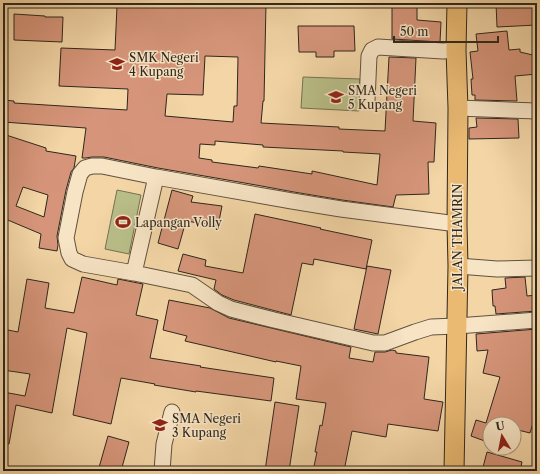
<svg xmlns="http://www.w3.org/2000/svg" width="540" height="474" font-family="'Libre Caslon Text',serif">
<style>
.green{fill:#b9be88;stroke:#747252}
.building{fill:#d6957a;stroke:#2f271d;fill-rule:evenodd}
.lines{fill:none;stroke-linecap:round;stroke-linejoin:round}
.minor-casing{stroke:#60523f;stroke-width:17}
.major-casing{stroke:#2f271d;stroke-width:21}
.minor{stroke:#f7e4c5;stroke-width:15}
.major{stroke:#eaba73;stroke-width:19}
.labels{text-anchor:middle;dominant-baseline:central;stroke-width:3;stroke-linejoin:round;paint-order:stroke}
.poi-label{font-size:12px;fill:#2f271d;stroke:#f7e4c5;text-anchor:start}
.street-label{font-size:12px;fill:#2f271d;stroke:#f7e4c5}
</style>
<rect width="100%" height="100%" fill="#f3d5a6"/>
<filter id="stains"><feTurbulence type="fractalNoise" baseFrequency=".005" numOctaves="4"/><feColorMatrix values="0 0 0 0 .2 0 0 0 0 .09 0 0 0 0 .02 0 0 0 .5 -.17"/></filter>
<radialGradient id="worn" r=".72"><stop offset=".6" stop-color="#630" stop-opacity="0"/><stop offset="1" stop-color="#630" stop-opacity=".3"/></radialGradient>
<path class="green" d="M 303,77 L 360,79 L 359,111 L 301,108 Z
M 117,190 L 141,195 L 129,254 L 105,249 Z"/>
<path class="building" d="M 206,3 L 266,3 L 264,101 L 263,101 L 261,123 L 339,127 L 339,129 L 385,131 L 389,57 L 416,58 L 413,121 L 436,123 L 434,162 L 428,162 L 429,194 L 396,195 L 393,207 L 342,200 L 294,192 L 256,185 L 216,178 L 158,168 L 104,157 L 92,157 L 86,158 L 82,158 L 86,128 L 3,122 L 3,100 L 14,101 L 14,103 L 127,110 L 128,89 L 59,86 L 61,48 L 115,50 L 117,6 L 165,7 L 165,6 L 206,7 ZM 205,56 L 238,57 L 237,106 L 234,106 L 233,122 L 165,116 L 167,94 L 203,95 ZM 215,141 L 263,145 L 263,147 L 343,151 L 343,152 L 380,154 L 377,185 L 312,171 L 312,174 L 259,166 L 258,168 L 212,162 L 212,160 L 199,158 L 200,144 L 215,145 Z
M 392,3 L 417,3 L 417,20 L 441,22 L 440,42 L 392,39 Z
M 496,3 L 537,3 L 537,25 L 497,27 Z
M 14,14 L 45,16 L 45,17 L 63,17 L 62,42 L 14,40 Z
M 298,26 L 354,26 L 355,51 L 334,51 L 334,57 L 316,57 L 316,52 L 299,52 Z
M 507,31 L 509,50 L 520,49 L 520,52 L 537,56 L 537,74 L 515,76 L 517,101 L 475,100 L 475,95 L 472,95 L 471,79 L 473,79 L 470,52 L 478,51 L 476,34 Z
M 476,118 L 518,119 L 519,138 L 469,139 L 469,128 L 477,127 Z
M 3,134 L 46,148 L 46,151 L 76,156 L 74,168 L 71,172 L 66,190 L 57,236 L 58,245 L 57,251 L 39,248 L 41,234 L 3,218 ZM 23,187 L 48,195 L 44,217 L 16,206 Z
M 172,190 L 193,196 L 191,202 L 222,206 L 218,226 L 186,221 L 178,249 L 158,243 Z
M 255,214 L 321,228 L 320,229 L 372,240 L 366,269 L 314,259 L 313,265 L 302,263 L 291,315 L 234,300 L 222,295 L 214,289 L 216,280 L 178,271 L 183,254 L 206,260 L 205,266 L 243,273 Z
M 367,266 L 391,270 L 378,334 L 354,329 Z
M 82,277 L 117,285 L 118,279 L 143,284 L 136,315 L 158,320 L 150,358 L 201,366 L 200,367 L 274,378 L 271,401 L 196,391 L 196,392 L 154,385 L 155,384 L 121,378 L 111,424 L 73,415 L 87,333 L 67,328 L 52,413 L 16,405 L 9,444 L 3,444 L 3,392 L 25,396 L 30,374 L 3,370 L 3,329 L 18,332 L 27,279 L 49,283 L 45,308 L 74,313 Z
M 525,277 L 527,296 L 537,295 L 537,311 L 496,314 L 495,306 L 493,306 L 492,290 L 506,288 L 505,278 Z
M 169,300 L 210,308 L 229,318 L 351,347 L 349,358 L 373,362 L 375,352 L 385,352 L 392,350 L 396,351 L 396,353 L 429,357 L 424,399 L 443,402 L 438,431 L 388,424 L 386,437 L 352,431 L 344,471 L 313,471 L 317,452 L 315,452 L 320,425 L 322,426 L 326,403 L 296,399 L 301,366 L 276,361 L 276,362 L 185,341 L 187,336 L 163,330 Z
M 537,329 L 537,410 L 530,433 L 514,429 L 514,424 L 487,424 L 490,425 L 490,443 L 471,436 L 476,420 L 486,423 L 500,377 L 483,373 L 488,350 L 477,351 L 476,334 Z
M 275,402 L 299,406 L 289,471 L 265,471 Z
M 108,436 L 129,442 L 121,471 L 98,471 Z
M 487,452 L 522,462 L 520,471 L 482,471 Z"/>
<g class="lines">
<g class="minor-casing">
<path id="minor" d="M 367,101 L 369,56 L 372,50 L 378,47 L 443,51 L 456,50
M 458,108 L 537,111
M 457,224 L 341,209 L 292,201 L 156,177 L 102,166 L 92,166 L 85,168 L 80,174 L 75,192 L 66,238 L 69,253 L 72,259 L 83,264 L 134,273 L 192,285 L 218,303 L 231,309 L 274,320 L 373,343 L 385,343 L 415,332 L 431,327 L 457,326 L 537,320
M 458,266 L 497,269 L 537,268
M 134,273 L 156,177
M 162,471 L 164,444 L 172,412"/>
</g>
<g class="major-casing">
<path id="major" d="M 454,471 L 458,266 L 457,224 L 458,108 L 456,50 L 457,3"/>
</g>
<use href="#minor" class="minor"/>
<use href="#major" class="major"/>
</g>
<defs>
<g id="school-bare" transform="scale(1.2)"><path d="M0-5L7-2L0 1L-7-2ZM-4 1L0 2.5L4 1V4Q0 6-4 4Z" fill="#8f2418" stroke="#f7e4c5" stroke-width="2.5" paint-order="stroke"/></g>
<g id="stadium-bare" transform="scale(1.2)"><path d="M0-5a6.5 5 0 1 0 0 10a6.5 5 0 1 0 0-10ZM-3.5-1.8h7v3.6h-7Z" fill="#8f2418" stroke="#f7e4c5" stroke-width="2.5" paint-order="stroke"/></g>
</defs>
<g fill-rule="evenodd">
<use href="#school-bare" x="117" y="64"/>
<use href="#school-bare" x="336" y="97"/>
<use href="#stadium-bare" x="123" y="222"/>
<use href="#school-bare" x="160" y="425"/>
</g>
<g class="labels">
<g class="poi-label">
<text x="129" y="57">SMK Negeri<tspan x="129" dy="14">4 Kupang</tspan></text>
<text x="348" y="90">SMA Negeri<tspan x="348" dy="14">5 Kupang</tspan></text>
<text x="135" y="222">Lapangan Volly</text>
<text x="172" y="418">SMA Negeri<tspan x="172" dy="14">3 Kupang</tspan></text>
</g>
<g class="street-label">
<text transform="translate(457 237) rotate(-90)">JALAN THAMRIN</text>
</g>
</g>
<rect width="540" height="474" fill="none" stroke="#f3d5a6" stroke-width="16"/>
<rect x="4" y="4" width="532" height="466" fill="none" stroke="#2f271d" stroke-width="2"/>
<rect x="8" y="8" width="524" height="458" fill="none" stroke="#2f271d"/>
<g transform="translate(502 436) rotate(350)"><circle r="19" fill="#f7e4c5" stroke="#a79882"/>
<path d="M0-3L7 15L0 10L-7 15Z" fill="#8f2418"/>
<text y="-6" font-size="11" font-weight="bold" text-anchor="middle" fill="#2f271d">U</text>
</g>
<path d="M394 36v6h104v-6" fill="none" stroke="#2f271d" stroke-width="2"/>
<text x="400" y="36" font-size="12" fill="#2f271d" stroke="#f7e4c5" stroke-width="3" paint-order="stroke">50 m</text>
<rect width="100%" height="100%" filter="url(#stains)"/>
<rect width="100%" height="100%" fill="url(#worn)"/>
</svg>
